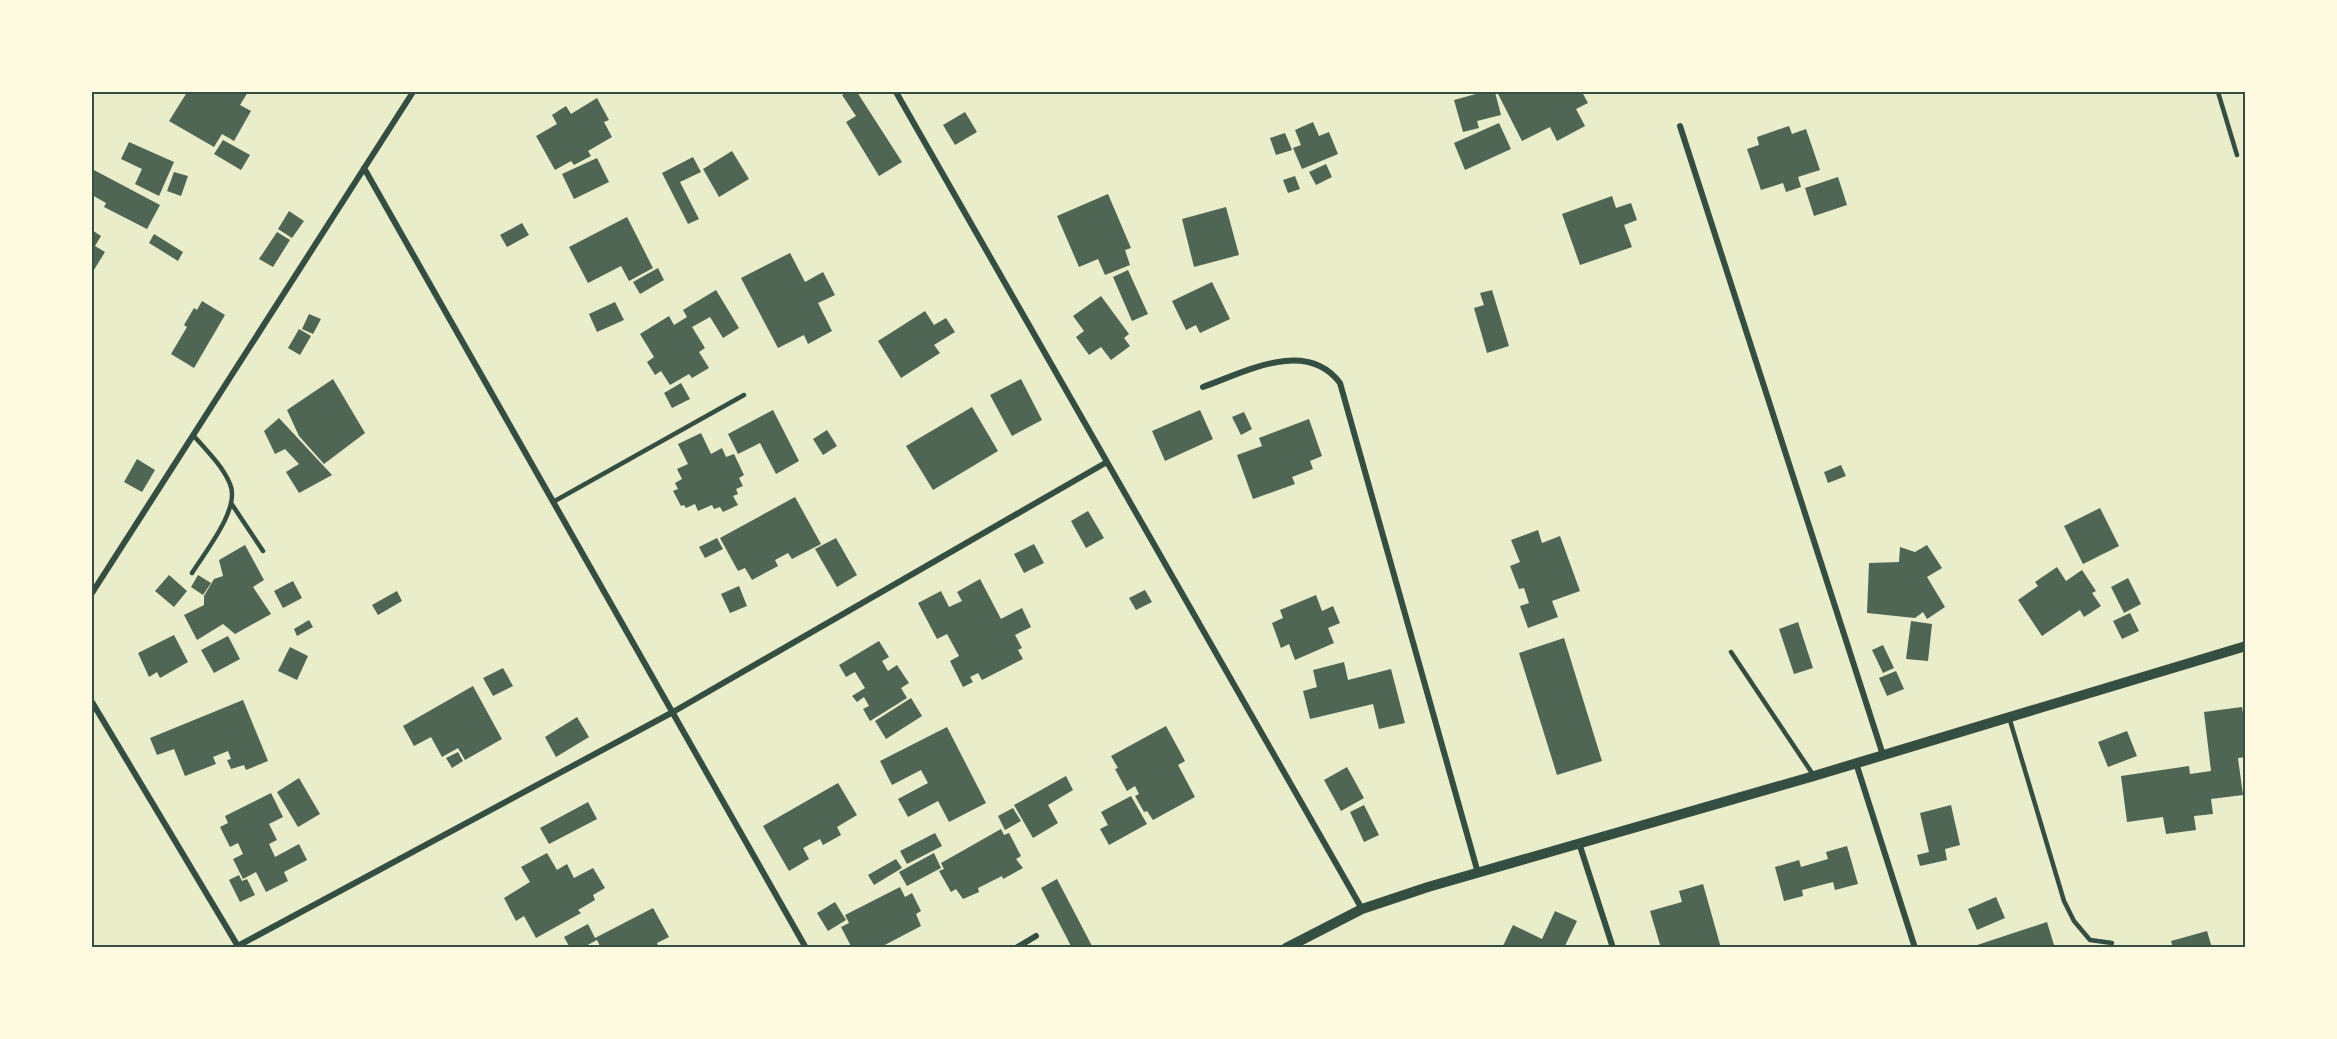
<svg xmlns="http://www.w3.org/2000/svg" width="2337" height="1039" font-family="'PT Sans',sans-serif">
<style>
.building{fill:#4f6655}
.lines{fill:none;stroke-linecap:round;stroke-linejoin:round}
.service{stroke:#344e41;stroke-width:4.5}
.minor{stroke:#344e41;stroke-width:6}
.tertiary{stroke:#344e41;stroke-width:10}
.neatline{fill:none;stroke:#344e41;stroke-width:2}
</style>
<rect width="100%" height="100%" fill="#e9edc9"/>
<path class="building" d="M 181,92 L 248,92 L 240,105 L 251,111 L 234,141 L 222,134 L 214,147 L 169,121 L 186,94 Z
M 848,92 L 857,92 L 902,162 L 879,176 L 846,122 L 856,116 L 842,95 Z
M 1483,92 L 1495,92 L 1501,115 L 1477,121 L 1479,128 L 1463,132 L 1454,100 Z
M 1497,92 L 1582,92 L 1588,103 L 1576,109 L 1585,126 L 1557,141 L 1550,127 L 1522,141 Z
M 597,98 L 609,120 L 604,122 L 612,137 L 588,151 L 591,156 L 574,165 L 571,161 L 555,170 L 536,136 L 557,124 L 552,115 L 566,106 L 571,114 Z
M 965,112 L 977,132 L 955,145 L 943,125 Z
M 1313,122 L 1319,136 L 1329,132 L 1338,154 L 1302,169 L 1293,148 L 1301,145 L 1295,130 Z
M 1499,123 L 1511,149 L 1465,170 L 1454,143 Z
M 1789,126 L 1792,134 L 1806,129 L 1820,170 L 1798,177 L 1801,187 L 1786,192 L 1783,183 L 1761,190 L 1747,149 L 1759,145 L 1757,137 Z
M 1285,133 L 1292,150 L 1276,155 L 1270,138 Z
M 223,140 L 250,155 L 241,170 L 214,154 Z
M 129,142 L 174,162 L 159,196 L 135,184 L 142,169 L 121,159 Z
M 732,151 L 749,179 L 719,197 L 703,169 Z
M 693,157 L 701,172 L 680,182 L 699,219 L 688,224 L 662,173 Z
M 597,158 L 609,182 L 574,199 L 562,174 Z
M 1326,164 L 1332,177 L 1316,185 L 1309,172 Z
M 92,169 L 160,205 L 147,229 L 104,207 L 106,203 L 92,195 Z
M 174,172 L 188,176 L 181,196 L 167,191 Z
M 1295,176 L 1300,189 L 1288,193 L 1283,180 Z
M 1838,177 L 1847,205 L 1814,216 L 1805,188 Z
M 1108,194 L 1131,248 L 1125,250 L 1130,265 L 1105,275 L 1098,259 L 1079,267 L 1057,216 Z
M 1612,196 L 1616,208 L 1631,203 L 1637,220 L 1624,225 L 1632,247 L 1580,265 L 1562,214 Z
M 1226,207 L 1239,255 L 1194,267 L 1182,219 Z
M 289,211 L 304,221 L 292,238 L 278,229 Z
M 627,217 L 653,268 L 629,281 L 621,266 L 588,283 L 569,247 Z
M 522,223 L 529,235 L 507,247 L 500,235 Z
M 92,230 L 101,236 L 95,246 L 105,252 L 92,273 Z
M 277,232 L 290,240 L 273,267 L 259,259 Z
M 154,234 L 183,252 L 178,261 L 149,243 Z
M 790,253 L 805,282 L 823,272 L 835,295 L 818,303 L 832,331 L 808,344 L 804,335 L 778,348 L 741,278 Z
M 658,268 L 664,280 L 640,294 L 633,282 Z
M 1128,270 L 1148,314 L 1132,321 L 1113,277 Z
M 1212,282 L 1230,319 L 1200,333 L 1196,325 L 1186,330 L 1172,301 Z
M 716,290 L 739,328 L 723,338 L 710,317 L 692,327 L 705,348 L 699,352 L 709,368 L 692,378 L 689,374 L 670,385 L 661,371 L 655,375 L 647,362 L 654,357 L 640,334 L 669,316 L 674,325 L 687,317 L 683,310 Z
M 1492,290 L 1509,346 L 1487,353 L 1474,308 L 1484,305 L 1480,293 Z
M 1101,296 L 1129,334 L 1124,338 L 1130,346 L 1111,360 L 1101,347 L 1089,355 L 1076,337 L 1084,331 L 1073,316 Z
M 202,301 L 225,315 L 194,368 L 171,354 L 187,327 L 184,325 L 194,308 L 197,310 Z
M 615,302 L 624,320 L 597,332 L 589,314 Z
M 925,311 L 934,325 L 946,318 L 955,332 L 934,345 L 940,353 L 901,378 L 878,341 Z
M 309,314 L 321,319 L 313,334 L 302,329 Z
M 299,329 L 311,336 L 300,355 L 288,348 Z
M 333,379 L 365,433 L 324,464 L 299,436 L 287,410 Z
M 1021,379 L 1042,420 L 1012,436 L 990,395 Z
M 681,383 L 690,399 L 672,408 L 664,393 Z
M 972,407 L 998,451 L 933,490 L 906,446 Z
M 773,410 L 799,461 L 776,474 L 760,443 L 738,454 L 728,434 Z
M 1200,410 L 1213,439 L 1165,461 L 1152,431 Z
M 1244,412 L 1252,429 L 1241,435 L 1232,417 Z
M 279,418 L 332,475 L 299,493 L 286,472 L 299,464 L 285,449 L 275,454 L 264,431 Z
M 1309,419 L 1322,456 L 1310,461 L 1313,469 L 1292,477 L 1295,484 L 1253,499 L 1237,455 L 1262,446 L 1259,438 Z
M 827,430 L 837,446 L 823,455 L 813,439 Z
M 701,433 L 711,454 L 722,448 L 726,457 L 734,454 L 744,475 L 739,478 L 743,486 L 736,489 L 738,494 L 733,496 L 738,505 L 723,512 L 720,507 L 714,509 L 712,505 L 698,511 L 695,504 L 686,508 L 684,505 L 681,506 L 673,491 L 678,489 L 675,483 L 682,479 L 677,469 L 688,464 L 678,444 Z
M 137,459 L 155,470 L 142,492 L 124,482 Z
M 1841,465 L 1846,476 L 1828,483 L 1824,472 Z
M 795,497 L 821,544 L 792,559 L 788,553 L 775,560 L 778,566 L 752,580 L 745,568 L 738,571 L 720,538 Z
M 2100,508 L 2119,546 L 2083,564 L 2064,526 Z
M 1088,511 L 1104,538 L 1086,548 L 1071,521 Z
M 1538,530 L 1542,543 L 1560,536 L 1580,591 L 1552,601 L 1558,617 L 1528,628 L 1520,606 L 1529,603 L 1524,588 L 1519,589 L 1510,566 L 1520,562 L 1511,540 Z
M 717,538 L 723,549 L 705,558 L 699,547 Z
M 836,538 L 857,575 L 837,587 L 815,549 Z
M 1034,544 L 1044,563 L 1024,573 L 1014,554 Z
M 245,545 L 264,580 L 253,587 L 271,614 L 235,634 L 223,624 L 197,640 L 184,615 L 204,605 L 204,596 L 214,579 L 223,576 L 219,560 Z
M 1927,545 L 1942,568 L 1927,577 L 1945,607 L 1927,619 L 1923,612 L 1915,618 L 1867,613 L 1869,563 L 1899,562 L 1900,547 L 1915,552 Z
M 2057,567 L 2066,581 L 2082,570 L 2096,591 L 2092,593 L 2101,606 L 2084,617 L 2080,610 L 2042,636 L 2018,600 L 2038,586 L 2035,582 Z
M 169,575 L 187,591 L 174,607 L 155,591 Z
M 198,575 L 211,583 L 203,595 L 191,587 Z
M 2128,578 L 2141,604 L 2124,613 L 2111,587 Z
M 980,579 L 1001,619 L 1022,608 L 1031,627 L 1015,635 L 1022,648 L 1018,650 L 1023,659 L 982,680 L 978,673 L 970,677 L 973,682 L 963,687 L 950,661 L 959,656 L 947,634 L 937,639 L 918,603 L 941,591 L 949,607 L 962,601 L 957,592 Z
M 293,581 L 302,598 L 283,608 L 274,591 Z
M 739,586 L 747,606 L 730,613 L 721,594 Z
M 1145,590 L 1152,602 L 1136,610 L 1129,598 Z
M 397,591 L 402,601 L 378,615 L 372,605 Z
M 1316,595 L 1322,611 L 1333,606 L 1340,623 L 1328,628 L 1334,643 L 1295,660 L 1289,644 L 1281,648 L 1272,623 L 1283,618 L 1280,610 Z
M 2130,613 L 2139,631 L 2122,639 L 2113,621 Z
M 309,620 L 313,627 L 297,636 L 294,629 Z
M 1911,621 L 1932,624 L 1928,661 L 1906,659 Z
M 1798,622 L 1813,668 L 1794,674 L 1779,629 Z
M 174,635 L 188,662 L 160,678 L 157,672 L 149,677 L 138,653 Z
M 228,636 L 240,659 L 214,673 L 201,650 Z
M 1564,638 L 1602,761 L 1557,775 L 1519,653 Z
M 879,641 L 889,657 L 882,661 L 888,671 L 897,665 L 909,683 L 901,688 L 907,698 L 870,721 L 863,709 L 869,706 L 864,697 L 857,702 L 852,696 L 865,688 L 855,672 L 846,677 L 839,665 Z
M 1883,645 L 1894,668 L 1883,673 L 1872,650 Z
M 290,647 L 308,656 L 297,680 L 278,671 Z
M 1344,662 L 1348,680 L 1391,669 L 1405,723 L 1379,729 L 1373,704 L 1310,719 L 1303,691 L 1317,687 L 1313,670 Z
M 503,668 L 513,686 L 493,696 L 483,678 Z
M 1896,671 L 1904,689 L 1887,696 L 1879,678 Z
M 473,686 L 502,739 L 465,760 L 458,748 L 442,757 L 431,737 L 414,746 L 403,726 Z
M 911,698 L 922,716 L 886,739 L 875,721 Z
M 243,700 L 268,761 L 246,770 L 244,765 L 231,769 L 227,760 L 231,759 L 228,751 L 213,757 L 216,764 L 185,776 L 174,749 L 157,755 L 150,738 Z
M 2242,707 L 2246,731 L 2246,757 L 2238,758 L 2243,795 L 2211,799 L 2213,814 L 2194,816 L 2196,830 L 2166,834 L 2163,817 L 2127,822 L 2121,776 L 2189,766 L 2190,774 L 2211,771 L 2204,712 Z
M 577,717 L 589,737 L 556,757 L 545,737 Z
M 1166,726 L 1185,761 L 1178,765 L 1195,797 L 1153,820 L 1147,811 L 1144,812 L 1135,796 L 1139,794 L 1135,786 L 1127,791 L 1115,769 L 1118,768 L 1111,756 Z
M 947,727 L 986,803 L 949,822 L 938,801 L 908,817 L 898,799 L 928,783 L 921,770 L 892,785 L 880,761 Z
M 2127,731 L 2137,756 L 2108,767 L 2098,742 Z
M 458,752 L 463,761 L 452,768 L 446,758 Z
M 1347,767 L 1364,798 L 1341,811 L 1324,780 Z
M 1066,776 L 1073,790 L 1048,805 L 1058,823 L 1033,838 L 1014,805 Z
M 299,778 L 320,814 L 298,827 L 277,792 Z
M 838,783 L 857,815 L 837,827 L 841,835 L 823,845 L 820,839 L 803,848 L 809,859 L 789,871 L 763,826 Z
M 271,793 L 283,817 L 269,824 L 277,840 L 269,844 L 275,857 L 299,844 L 307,860 L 284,872 L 288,881 L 266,892 L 256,872 L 243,879 L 233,859 L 243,854 L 238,843 L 230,847 L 220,827 L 228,823 L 225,816 Z
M 1131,796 L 1147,824 L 1109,845 L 1100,829 L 1108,825 L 1101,812 Z
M 588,802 L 597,819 L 549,844 L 540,828 Z
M 1364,805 L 1379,835 L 1364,842 L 1350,812 Z
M 1951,805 L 1960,845 L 1945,849 L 1947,860 L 1920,866 L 1917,855 L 1929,852 L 1920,813 Z
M 1013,808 L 1021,821 L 1005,830 L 998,816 Z
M 1001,829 L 1004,835 L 1009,833 L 1021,856 L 1016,859 L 1023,868 L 1003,879 L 1002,876 L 978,888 L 979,892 L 963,899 L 956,889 L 951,892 L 939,871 L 944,869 L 941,863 Z
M 935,833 L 942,846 L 907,864 L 900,851 Z
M 1847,846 L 1858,884 L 1835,890 L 1833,882 L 1802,890 L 1803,896 L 1784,901 L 1775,867 L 1799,860 L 1801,867 L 1828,859 L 1826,852 Z
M 547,853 L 557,870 L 567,864 L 574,878 L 593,868 L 605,888 L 593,895 L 595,900 L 578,910 L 581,913 L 536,938 L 524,916 L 516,921 L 504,898 L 530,882 L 521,867 Z
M 934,853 L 941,868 L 907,886 L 899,872 Z
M 896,859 L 902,868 L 874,885 L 868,875 Z
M 239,875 L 242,881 L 247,879 L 255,895 L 240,902 L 229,880 Z
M 1057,879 L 1092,946 L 1089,948 L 1072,948 L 1041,888 Z
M 1703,884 L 1721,948 L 1661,948 L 1650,911 L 1682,902 L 1679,891 Z
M 900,887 L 905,897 L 912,893 L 921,911 L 916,914 L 921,926 L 879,948 L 852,948 L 841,927 L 849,923 L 845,915 Z
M 1996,897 L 2005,918 L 1977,930 L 1968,909 Z
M 835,902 L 846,920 L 828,931 L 817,913 Z
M 653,908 L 669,937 L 657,943 L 659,948 L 601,948 L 597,940 L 582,948 L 570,948 L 564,937 L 588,924 L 595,938 Z
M 1555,911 L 1577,921 L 1564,948 L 1502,948 L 1513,925 L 1542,939 Z
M 2047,922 L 2054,945 L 2046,948 L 1968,948 Z
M 2207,931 L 2212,948 L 2173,948 L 2171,941 Z"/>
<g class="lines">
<path class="service" d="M 2218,92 L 2237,155
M 553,502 L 744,395
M 231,503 L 263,551
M 192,573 C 205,552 241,508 230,484 C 222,465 206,450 193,435
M 1731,652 L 1814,776
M 2009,717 L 2064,901 L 2074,921 L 2090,940 L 2112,943"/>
<path class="minor" d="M 896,92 L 1362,909
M 1680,126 L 1883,755
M 364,168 L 806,948
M 1203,387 C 1245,372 1306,338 1340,383 L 1478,873
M 92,593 L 413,92
M 92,702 L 239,948
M 1856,763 L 1915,948
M 1579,843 L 1613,948
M 234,948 L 673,712 L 1107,462
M 1016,948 L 1036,936"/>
<path class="tertiary" d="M 1286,948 L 1362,909 L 1428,887 L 1814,776 L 2246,646"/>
</g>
<rect width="2337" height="1039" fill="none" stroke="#fefae0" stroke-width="186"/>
<rect x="93" y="93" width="2151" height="853" class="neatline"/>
</svg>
